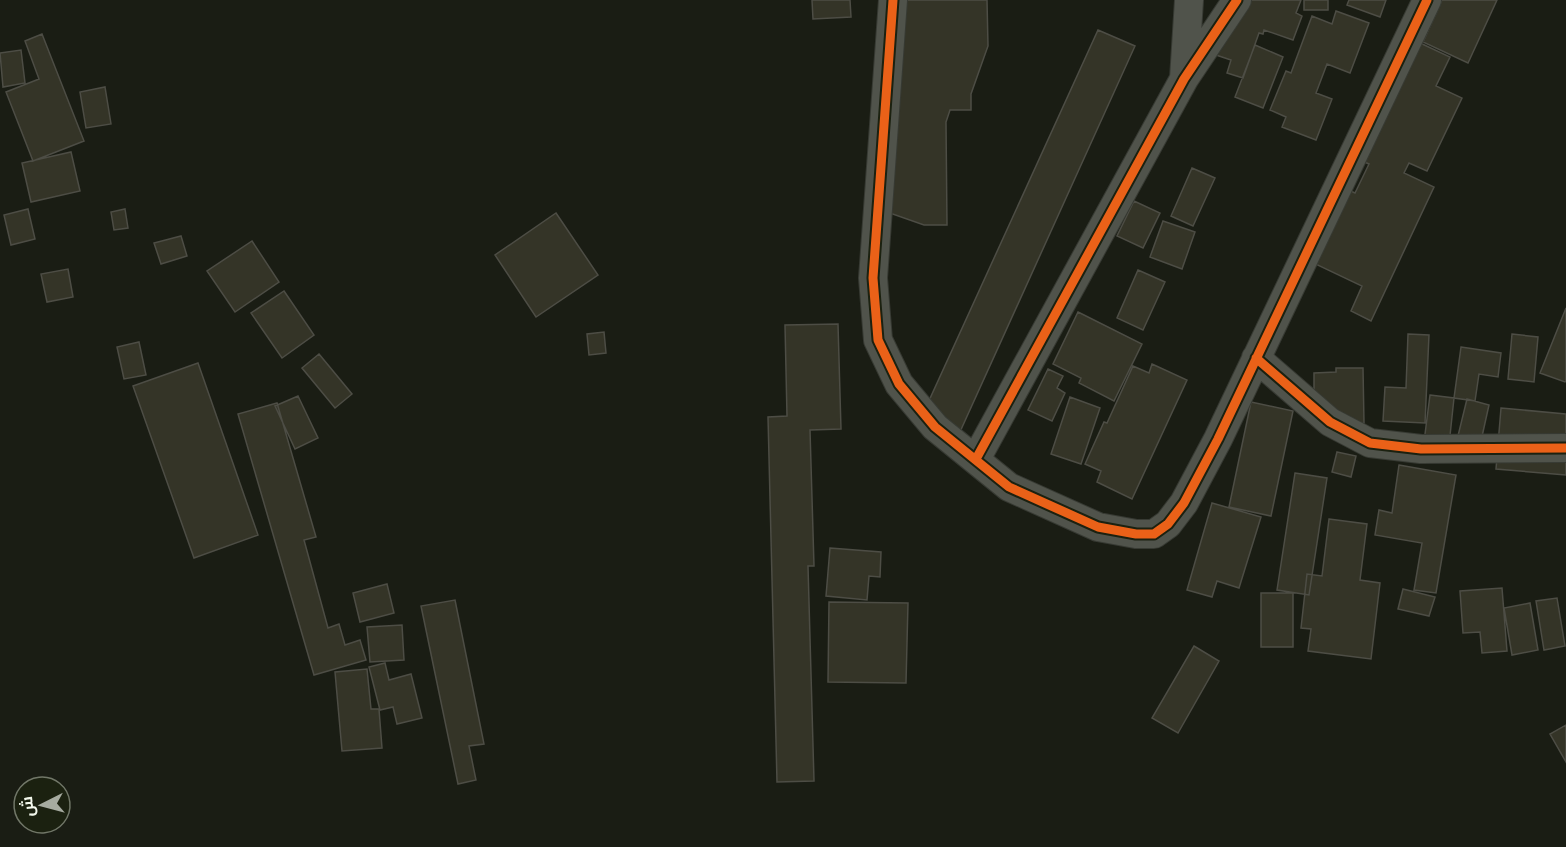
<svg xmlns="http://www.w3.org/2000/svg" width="1566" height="847" font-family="'Space Grotesk',Cairo,sans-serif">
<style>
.building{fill:#343427;stroke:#4d4d45;stroke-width:1.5}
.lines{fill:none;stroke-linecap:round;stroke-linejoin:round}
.street-casing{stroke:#373a33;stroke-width:30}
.street{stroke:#50534b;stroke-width:28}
.cycleway-casing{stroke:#1b2110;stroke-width:13}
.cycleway{stroke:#ea6118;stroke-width:9}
</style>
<rect width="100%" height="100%" fill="#1a1d14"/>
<path class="building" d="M 812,0 L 850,0 L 851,17 L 813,19 Z
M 903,0 L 987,0 L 988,46 L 971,94 L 971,110 L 950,110 L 946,122 L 947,225 L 924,225 L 884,211 Z
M 1242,0 L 1301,0 L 1296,13 L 1302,16 L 1293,40 L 1264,30 L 1263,34 L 1259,33 L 1243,78 L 1227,73 L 1231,60 L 1216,55 Z
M 1304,0 L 1328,0 L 1328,10 L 1304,10 Z
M 1349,0 L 1386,0 L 1380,17 L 1347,5 Z
M 1442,0 L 1497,0 L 1468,63 L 1423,42 Z
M 1336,11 L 1369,23 L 1350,73 L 1327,64 L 1316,93 L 1332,99 L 1316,140 L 1282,127 L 1286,117 L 1270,110 L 1286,71 L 1291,73 L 1312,16 L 1332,24 Z
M 1098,30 L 1135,46 L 954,445 L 917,427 Z
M 42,34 L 84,141 L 33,161 L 6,92 L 39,79 L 25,41 Z
M 1418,42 L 1450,57 L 1436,86 L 1462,98 L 1427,171 L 1409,163 L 1404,173 L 1434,187 L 1371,321 L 1351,311 L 1362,286 L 1307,260 L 1342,187 L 1355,193 L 1369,164 L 1362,161 Z
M 1255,45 L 1283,57 L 1263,108 L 1235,97 Z
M 21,50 L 25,83 L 3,87 L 0,53 Z
M 105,87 L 111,124 L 86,128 L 80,92 Z
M 71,152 L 80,191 L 31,202 L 22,163 Z
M 1192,168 L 1215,178 L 1193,226 L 1171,216 Z
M 1134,201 L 1160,213 L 1143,248 L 1117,236 Z
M 28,209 L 35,239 L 11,245 L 4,215 Z
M 125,209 L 128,228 L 114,230 L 111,212 Z
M 556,213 L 598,275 L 536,317 L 495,255 Z
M 1163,221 L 1195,232 L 1182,269 L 1150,257 Z
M 181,236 L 187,256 L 161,264 L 154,243 Z
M 252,241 L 279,282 L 235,312 L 207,271 Z
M 68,269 L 73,297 L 47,302 L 41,274 Z
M 1138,270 L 1165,282 L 1143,330 L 1117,318 Z
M 284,291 L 314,335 L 282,358 L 251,313 Z
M 1566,308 L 1566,381 L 1565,382 L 1540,373 Z
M 1078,312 L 1142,344 L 1114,401 L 1079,383 L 1081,378 L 1053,364 Z
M 838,324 L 841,429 L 810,430 L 814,566 L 808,566 L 814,781 L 777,782 L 768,417 L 787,416 L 785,325 Z
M 604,332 L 606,353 L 589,355 L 587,334 Z
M 1408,334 L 1429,335 L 1425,423 L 1383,421 L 1385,387 L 1406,388 Z
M 1512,334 L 1538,337 L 1534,382 L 1508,379 Z
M 139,342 L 146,375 L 124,379 L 117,347 Z
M 1461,347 L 1501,353 L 1498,377 L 1479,374 L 1475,401 L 1454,398 Z
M 319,354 L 352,394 L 335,408 L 302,368 Z
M 198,363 L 258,535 L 194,558 L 133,386 Z
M 1152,364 L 1187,380 L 1132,499 L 1097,482 L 1101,471 L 1085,464 L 1104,422 L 1107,423 L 1133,366 L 1149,373 Z
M 1336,368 L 1363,368 L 1364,423 L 1323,423 L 1314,397 L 1314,373 L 1336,372 Z
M 1048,369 L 1063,376 L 1057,388 L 1065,393 L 1052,421 L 1028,410 Z
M 1430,395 L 1454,398 L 1449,445 L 1424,442 Z
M 298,396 L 318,438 L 295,449 L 275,406 Z
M 1070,397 L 1100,408 L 1081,464 L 1051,454 Z
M 1467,399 L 1489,405 L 1479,450 L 1456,444 Z
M 1251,402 L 1293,411 L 1271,516 L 1229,507 Z
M 277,403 L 316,537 L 304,540 L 328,628 L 339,624 L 345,645 L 360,640 L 366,660 L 314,675 L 238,414 Z
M 1501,408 L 1566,414 L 1566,475 L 1496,469 Z
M 1337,452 L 1356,456 L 1351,477 L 1332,472 Z
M 1399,465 L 1456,475 L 1436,593 L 1414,590 L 1422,543 L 1375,535 L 1379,510 L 1392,513 Z
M 1295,473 L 1327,478 L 1309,595 L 1277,590 Z
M 1212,503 L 1261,517 L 1239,588 L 1217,581 L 1212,597 L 1187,590 Z
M 1329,519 L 1367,524 L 1360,580 L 1380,583 L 1371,659 L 1308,651 L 1311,629 L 1301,628 L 1307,574 L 1322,576 Z
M 830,548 L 881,552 L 880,577 L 869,576 L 867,600 L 826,596 Z
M 387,584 L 394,613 L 360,622 L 353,593 Z
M 1502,588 L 1507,651 L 1482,653 L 1480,632 L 1463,633 L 1460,591 Z
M 1403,589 L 1435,597 L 1429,616 L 1398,609 Z
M 1261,593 L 1293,593 L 1293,647 L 1261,647 Z
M 1557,598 L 1565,646 L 1544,650 L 1536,601 Z
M 455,600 L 484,744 L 469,746 L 476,780 L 458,784 L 421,606 Z
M 829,602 L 908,603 L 906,683 L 828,682 Z
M 1530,603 L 1538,650 L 1512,655 L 1504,608 Z
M 402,625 L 404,660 L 370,662 L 367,627 Z
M 1194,646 L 1219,661 L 1178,733 L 1152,718 Z
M 385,663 L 389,680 L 411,674 L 422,718 L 397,724 L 393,707 L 380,710 L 369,667 Z
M 367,669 L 371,709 L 379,709 L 382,748 L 342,751 L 335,672 Z
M 1566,725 L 1566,762 L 1550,734 Z"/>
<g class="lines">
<g class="street-casing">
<path id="street" d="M 893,0 L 873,278 L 878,340 L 899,384 L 935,427 L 1009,487 L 1098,527 L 1136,534 L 1154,534 L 1168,524 L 1184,503 L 1218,439 L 1427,0
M 1184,79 L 1189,0
M 1256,358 L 1330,422 L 1370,443 L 1421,449 L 1566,448
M 976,459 L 1184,79 L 1237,0"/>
</g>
<use href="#street" class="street"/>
<g class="cycleway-casing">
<path id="cycleway" d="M 893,0 L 873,278 L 878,340 L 899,384 L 935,427 L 1009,487 L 1098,527 L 1136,534 L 1154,534 L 1168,524 L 1184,503 L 1218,439 L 1427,0
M 1256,358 L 1330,422 L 1370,443 L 1421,449 L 1566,448
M 976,459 L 1184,79 L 1237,0"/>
</g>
<use href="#cycleway" class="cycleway"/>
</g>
<g transform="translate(42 805) rotate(264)"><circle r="28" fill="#1b2110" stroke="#717768" stroke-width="1.5"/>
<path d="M0-4.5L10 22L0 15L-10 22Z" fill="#a6aba0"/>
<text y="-9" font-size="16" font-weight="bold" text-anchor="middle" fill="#f2f7eb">ش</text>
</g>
</svg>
